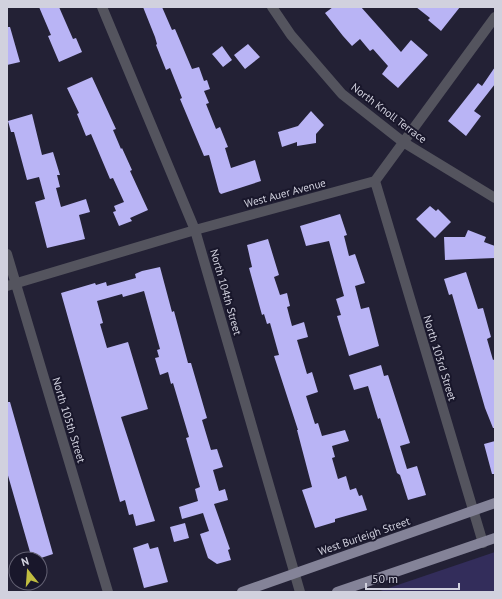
<svg xmlns="http://www.w3.org/2000/svg" width="502" height="599" font-family="'PT Sans',sans-serif">
<style>
.green{fill:#332d5b}
.building{fill:#b9b4f5}
.lines{fill:none;stroke-linecap:round;stroke-linejoin:round}
.minor{stroke:#54545e;stroke-width:10}
.major{stroke:#848398;stroke-width:10}
.labels{text-anchor:middle;dominant-baseline:central;stroke-width:4;stroke-linejoin:round;paint-order:stroke}
.street-label{font-size:11px;fill:#d1d1de;stroke:#19172b}
</style>
<rect width="100%" height="100%" fill="#232135"/>
<path class="green" d="M 495,552 L 495,592 L 377,592 Z"/>
<path class="building" d="M 39,7 L 59,7 L 73,39 L 76,38 L 82,52 L 59,62 L 48,36 L 51,35 Z
M 143,7 L 162,7 L 172,30 L 175,29 L 192,69 L 199,67 L 204,81 L 207,80 L 210,89 L 204,91 L 209,103 L 206,104 L 216,129 L 220,127 L 228,147 L 225,148 L 231,168 L 255,160 L 261,181 L 221,194 L 219,192 L 209,155 L 204,156 L 180,99 L 182,98 L 170,68 L 166,70 L 156,45 L 157,44 L 155,37 Z
M 333,7 L 361,7 L 401,52 L 411,40 L 428,55 L 398,88 L 382,74 L 388,66 L 373,49 L 370,51 L 360,39 L 352,46 L 343,36 L 325,13 Z
M 416,7 L 460,7 L 441,31 L 428,20 L 430,18 Z
M 7,27 L 10,27 L 20,62 L 7,65 Z
M 248,44 L 260,57 L 245,69 L 234,55 Z
M 222,46 L 232,60 L 223,67 L 212,54 Z
M 495,67 L 495,84 L 474,111 L 481,116 L 466,136 L 448,121 L 478,83 L 482,86 Z
M 92,77 L 116,129 L 113,130 L 121,149 L 122,148 L 132,170 L 130,171 L 148,210 L 130,218 L 132,221 L 119,226 L 113,212 L 116,211 L 114,206 L 124,202 L 113,178 L 110,179 L 91,134 L 86,136 L 77,114 L 79,113 L 67,88 Z
M 311,111 L 324,125 L 316,134 L 316,143 L 297,146 L 297,142 L 282,147 L 278,132 L 298,126 Z
M 32,114 L 42,155 L 53,152 L 60,175 L 57,175 L 60,187 L 56,188 L 61,207 L 86,199 L 90,212 L 79,215 L 85,239 L 47,248 L 35,202 L 45,199 L 39,177 L 27,180 L 14,132 L 11,132 L 8,121 Z
M 430,206 L 436,211 L 438,209 L 451,222 L 435,238 L 416,219 Z
M 340,214 L 347,235 L 344,236 L 349,256 L 355,254 L 365,283 L 355,286 L 361,309 L 369,307 L 379,346 L 349,356 L 337,316 L 341,315 L 336,299 L 344,296 L 329,241 L 306,246 L 300,226 Z
M 468,230 L 486,237 L 484,242 L 495,246 L 495,258 L 445,260 L 444,237 L 465,237 Z
M 268,239 L 279,275 L 274,277 L 280,295 L 287,293 L 290,306 L 287,307 L 292,326 L 304,322 L 308,337 L 297,340 L 307,374 L 312,372 L 318,392 L 306,396 L 315,424 L 318,423 L 322,436 L 345,430 L 349,441 L 332,446 L 335,457 L 332,458 L 338,479 L 346,476 L 350,490 L 356,488 L 359,496 L 362,495 L 367,510 L 335,519 L 335,522 L 315,528 L 302,490 L 312,487 L 297,430 L 298,430 L 274,356 L 279,355 L 270,323 L 267,324 L 264,314 L 262,315 L 249,268 L 252,267 L 247,245 Z
M 160,267 L 172,312 L 174,311 L 188,363 L 191,363 L 207,418 L 202,420 L 211,450 L 217,449 L 223,467 L 213,470 L 219,491 L 225,489 L 228,500 L 214,504 L 230,549 L 228,550 L 231,560 L 217,564 L 208,558 L 200,534 L 209,531 L 203,513 L 182,519 L 179,507 L 198,501 L 195,489 L 200,487 L 186,438 L 189,437 L 173,383 L 171,384 L 168,372 L 160,375 L 155,358 L 159,357 L 157,350 L 160,349 L 144,291 L 123,297 L 122,294 L 97,301 L 103,323 L 100,324 L 107,348 L 128,342 L 148,409 L 121,417 L 155,521 L 136,526 L 133,514 L 129,515 L 125,500 L 120,502 L 61,293 L 95,283 L 96,285 L 106,282 L 107,286 L 136,278 L 135,274 L 142,271 Z
M 466,272 L 478,309 L 483,308 L 491,337 L 487,339 L 493,360 L 495,359 L 495,428 L 493,428 L 485,408 L 452,294 L 449,295 L 444,279 Z
M 381,365 L 384,376 L 388,375 L 410,443 L 400,446 L 407,469 L 417,466 L 426,495 L 408,500 L 400,475 L 397,473 L 380,418 L 378,419 L 368,386 L 354,390 L 349,375 Z
M 7,402 L 10,402 L 53,554 L 38,559 L 32,559 L 7,472 Z
M 495,441 L 495,474 L 492,474 L 484,444 Z
M 185,523 L 189,538 L 174,542 L 170,527 Z
M 148,543 L 150,549 L 158,547 L 168,582 L 144,588 L 133,548 Z"/>
<g class="lines">
<path class="minor" d="M 102,7 L 195,230 L 300,592
M 272,7 L 291,35 L 342,94 L 403,142 L 495,198
M 375,181 L 483,543
M 7,254 L 108,592
M 7,286 L 195,230 L 375,181 L 495,17"/>
<path class="major" d="M 242,592 L 495,503
M 337,592 L 495,538"/>
</g>
<g class="labels">
<g class="street-label">
<text transform="translate(389 113) rotate(37)">North Knoll Terrace</text>
<text transform="translate(285 193) rotate(-15)">West Auer Avenue</text>
<text transform="translate(226 292) rotate(74)">North 104th Street</text>
<text transform="translate(440 358) rotate(73)">North 103rd Street</text>
<text transform="translate(69 420) rotate(73)">North 105th Street</text>
<text transform="translate(364 536) rotate(-19)">West Burleigh Street</text>
</g>
</g>
<rect width="502" height="599" fill="none" stroke="#d1d1de" stroke-width="16"/>
<g transform="translate(28 571) rotate(343)"><circle r="19" fill="#19172b" stroke="#636173"/>
<path d="M0-3L7 15L0 10L-7 15Z" fill="#c1bd40"/>
<text y="-6" font-size="11" font-weight="bold" text-anchor="middle" fill="#d1d1de">N</text>
</g>
<path d="M366 583v6h93v-6" fill="none" stroke="#d1d1de" stroke-width="2"/>
<text x="372" y="583" font-size="12" fill="#d1d1de" stroke="#19172b" stroke-width="3" paint-order="stroke">50 m</text>
</svg>
